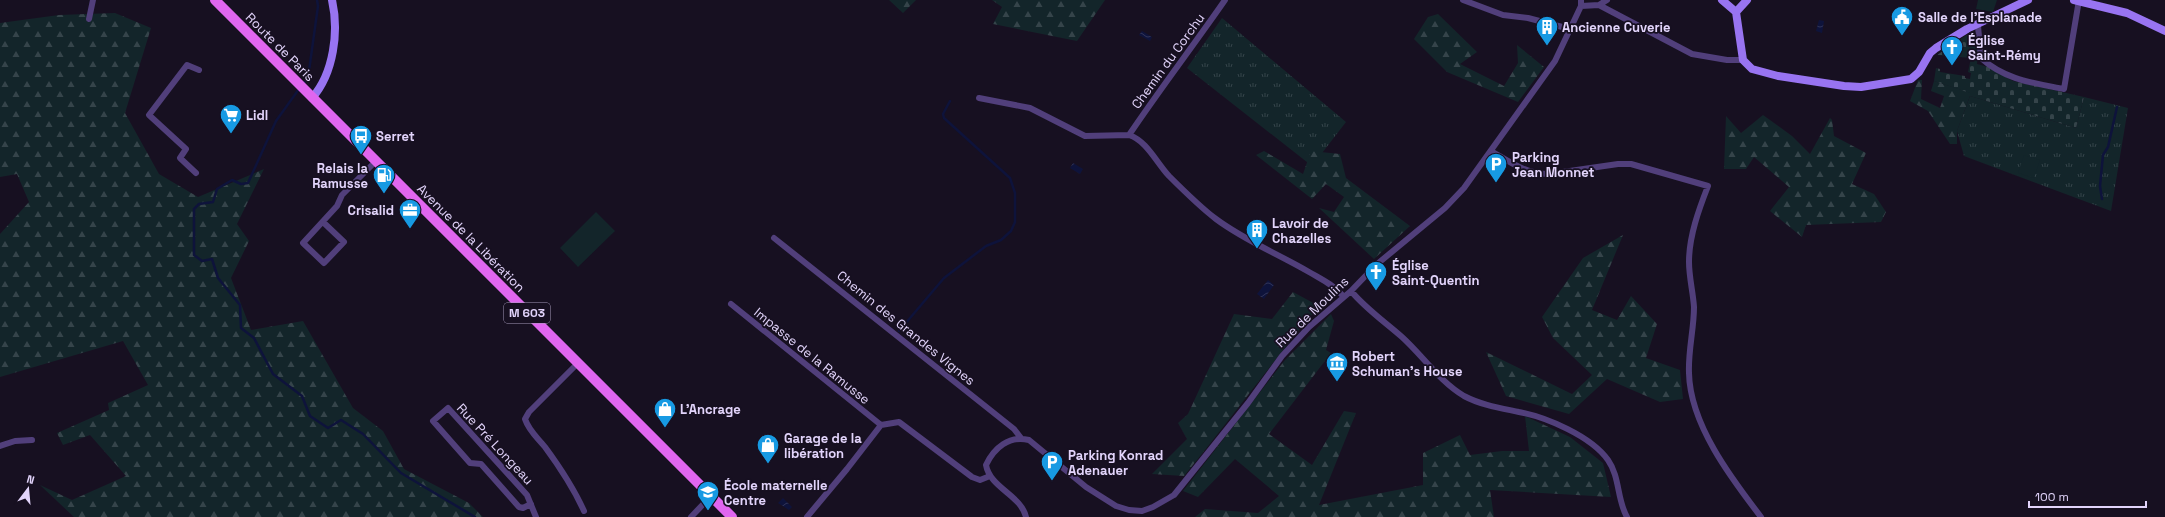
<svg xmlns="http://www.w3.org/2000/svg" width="2165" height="517" font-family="'Space Grotesk',sans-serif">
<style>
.grass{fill:url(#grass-tufts)}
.forest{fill:url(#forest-firs)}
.cemetery{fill:url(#cemetery-stones)}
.garden{fill:#13252a}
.water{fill:url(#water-waves)}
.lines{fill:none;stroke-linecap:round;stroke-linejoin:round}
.stream{stroke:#0e133b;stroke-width:2.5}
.street{stroke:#513f7b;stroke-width:6}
.secondary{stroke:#9874f1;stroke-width:8}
.primary{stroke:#e066ef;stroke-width:10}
.labels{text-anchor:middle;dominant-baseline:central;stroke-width:3.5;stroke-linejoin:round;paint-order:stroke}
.shield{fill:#171021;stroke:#a599ba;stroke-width:1}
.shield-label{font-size:12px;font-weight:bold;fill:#e2d4fb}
.poi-label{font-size:13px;font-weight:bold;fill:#e2d4fb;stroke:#171021;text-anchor:start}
.street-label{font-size:13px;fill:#e2d4fb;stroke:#171021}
</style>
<defs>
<pattern id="grass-tufts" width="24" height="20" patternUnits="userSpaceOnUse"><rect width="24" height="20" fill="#13252a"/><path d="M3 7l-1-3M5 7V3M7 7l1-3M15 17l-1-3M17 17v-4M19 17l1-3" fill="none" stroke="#35444a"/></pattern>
<pattern id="forest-firs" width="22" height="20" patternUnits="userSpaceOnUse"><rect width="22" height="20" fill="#13252a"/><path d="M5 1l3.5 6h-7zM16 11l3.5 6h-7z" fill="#35444a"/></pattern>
<pattern id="cemetery-stones" width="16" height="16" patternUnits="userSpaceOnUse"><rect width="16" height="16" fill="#13252a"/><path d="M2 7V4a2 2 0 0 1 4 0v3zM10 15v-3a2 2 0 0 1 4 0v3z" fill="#35444a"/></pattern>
<pattern id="water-waves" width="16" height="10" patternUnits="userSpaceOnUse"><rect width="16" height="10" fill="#0e133b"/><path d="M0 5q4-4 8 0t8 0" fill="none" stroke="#313458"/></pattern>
</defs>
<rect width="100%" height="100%" fill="#171021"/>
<path class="grass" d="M 1222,18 L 1346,122 L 1312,166 L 1187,68 Z
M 1970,96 L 2076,128 L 2084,97 L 2128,108 L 2111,211 L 1964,156 L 1957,131 Z"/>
<path class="forest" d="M 889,0 L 916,0 L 903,13 Z
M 992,0 L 1105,0 L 1077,41 L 993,24 L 1002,7 Z
M 115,13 L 151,28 L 125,113 L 159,174 L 198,197 L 264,169 L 237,224 L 249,241 L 231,278 L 251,330 L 303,321 L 353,408 L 383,431 L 404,469 L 469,503 L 483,517 L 74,517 L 40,485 L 72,500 L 126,476 L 90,435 L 63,445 L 57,433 L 109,410 L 108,403 L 148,385 L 123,341 L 0,377 L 0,234 L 29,202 L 17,174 L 0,177 L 0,23 L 59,15 Z
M 1438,14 L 1477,52 L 1460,64 L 1504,86 L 1518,63 L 1517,45 L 1544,67 L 1518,102 L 1447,72 L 1414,39 L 1428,17 Z
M 1918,80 L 1922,80 L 1921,99 L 1940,108 L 1944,96 L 1931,91 L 1934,81 L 1971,93 L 1957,131 L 1957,144 L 1950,144 L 1928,111 L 1910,101 Z
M 1763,115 L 1792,136 L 1810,154 L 1830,118 L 1832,120 L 1834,136 L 1866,153 L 1852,184 L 1874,194 L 1886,212 L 1881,222 L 1806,225 L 1802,237 L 1770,211 L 1789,187 L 1754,157 L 1746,169 L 1724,169 L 1726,116 L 1741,133 Z
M 1264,151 L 1303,174 L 1311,151 L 1340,154 L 1346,178 L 1410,226 L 1374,259 L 1319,208 L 1334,212 L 1344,197 L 1326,184 L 1312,199 L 1256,155 Z
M 1623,235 L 1592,310 L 1617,320 L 1631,296 L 1657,324 L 1646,358 L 1680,370 L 1683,399 L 1660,402 L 1607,379 L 1569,414 L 1506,396 L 1486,352 L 1572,394 L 1592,375 L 1553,338 L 1542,317 L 1583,258 Z
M 1293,292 L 1319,306 C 1272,362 1230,420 1184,476 L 1152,474 L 1187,439 L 1178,423 L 1188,414 L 1234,314 L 1272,319 Z
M 1331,314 L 1334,321 L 1326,350 L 1331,353 L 1269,434 L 1312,465 L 1344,411 L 1356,413 L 1319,505 L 1423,485 L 1423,453 L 1460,435 L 1470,455 L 1502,451 L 1529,451 L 1525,416 L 1570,437 L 1603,463 L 1611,497 L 1490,490 L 1494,517 L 1195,517 L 1205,509 L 1258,513 L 1279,496 L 1235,459 L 1198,497 L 1183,491 L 1285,360 Z"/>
<path class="cemetery" d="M 1968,34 C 1980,36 1978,55 1977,64 L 1988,67 L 2013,81 L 2084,97 L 2076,128 L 1970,96 L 1970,93 L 1934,81 L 1936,68 L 1940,69 L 1940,72 L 1965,76 L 1965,78 L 1970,79 L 1971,73 L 1968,72 L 1971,58 L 1937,55 Z"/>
<path class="garden" d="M 1978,0 L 1997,0 L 1993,12 L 1976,9 Z
M 2024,155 L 2040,160 L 2034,178 L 2018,173 Z
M 596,212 L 615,231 L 578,267 L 560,248 Z"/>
<path class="water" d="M 1819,20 L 1824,21 L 1822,33 L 1816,31 Z
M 1142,31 L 1152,37 L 1150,41 L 1139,35 Z
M 1073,163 L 1083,169 L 1080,174 L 1070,168 Z
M 1268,280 L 1274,285 L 1264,299 L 1257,294 Z
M 783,498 L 792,507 L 789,510 L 778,503 Z"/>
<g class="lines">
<path class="stream" d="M 302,85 L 308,78 L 318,6 L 317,0
M 299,89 L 276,121 L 248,183 L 241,184 L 232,180 L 217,189 L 213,202 L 199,204 L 194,209 L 194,255 L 202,261 L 212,259 L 218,278 L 240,305 L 241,328 L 254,338 L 273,374 L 302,396 L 310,416 L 328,428 L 341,420 L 363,434 L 401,473 L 475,517
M 2102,199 L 2100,186 L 2103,155 L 2108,147 L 2117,107
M 899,331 L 944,278 L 986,246 L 1001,240 L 1011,231 L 1015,222 L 1015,193 L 1010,178 L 944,118 L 943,114 L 950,101"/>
<path class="street" d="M 1463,0 L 1503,15 L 1528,18 L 1570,29
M 1599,5 L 1607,0
M 1581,6 L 1599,5 L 1692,54 L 1727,60 L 1743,60
M 89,19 L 93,0
M 1978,26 L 1981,58 C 2005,80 2034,83 2064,89 L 2079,0
M 979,98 L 1030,108 L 1085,136 L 1129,135 C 1147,141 1156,162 1169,176 C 1183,190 1200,207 1216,219 C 1244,240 1278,254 1309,272 C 1321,279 1334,285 1343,296
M 1129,135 C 1160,89 1193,46 1225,0
M 1491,151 C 1510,162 1526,174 1549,174 L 1618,164 L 1631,164 L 1708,186 C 1699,209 1689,236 1689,262 C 1689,277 1693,292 1694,307 C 1694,329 1688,351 1689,373 C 1690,424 1731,478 1761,517
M 196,173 L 180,158 L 186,149 L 149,115 L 187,65 L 199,70
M 323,222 L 344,242 L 324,263 L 303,243 L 337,206 L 342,195 L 376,161
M 774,238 L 1014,429 L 1021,438
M 1351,291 C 1366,309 1385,322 1402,337 C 1423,356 1440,382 1464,396 C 1481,405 1500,408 1519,412 C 1546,417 1591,436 1608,460 C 1620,477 1617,500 1627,517
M 731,304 L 881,425
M 578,363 L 529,412 L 525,419 C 529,431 537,437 545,447 C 559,466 574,489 584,511
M 881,425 L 899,422 L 972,477 L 980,480 L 990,476
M 0,446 L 15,441 L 32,440
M 531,504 L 523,508 L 519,507 L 481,464 L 470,463 L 433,421 L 448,408 L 527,495 L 536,517
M 691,517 L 711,496
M 807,517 L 847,469 L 881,425
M 1026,517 C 1021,495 990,488 986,465 C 994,448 1009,435 1029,440 L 1086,487 L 1116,506 L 1129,510 L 1142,511 L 1153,507 L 1174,495 L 1248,403 L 1282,356 L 1309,327 L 1351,291 L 1376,265 L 1445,208 L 1464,188 L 1555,61 L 1581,6 L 1581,0"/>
<path class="secondary" d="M 1722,0 L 1736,12 L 1743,60 L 1752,69 L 1778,76 L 1844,86 L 1861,87 L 1911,79 L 1919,72 L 1930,53 L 1936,48 L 1967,29 L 2028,0
M 2074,0 L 2127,13 L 2165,31
M 1736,12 L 1747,0
M 312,98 C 334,73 339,31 332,0"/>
<path class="primary" d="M 215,0 L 732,517"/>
</g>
<defs>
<g id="civic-pin" transform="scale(1.15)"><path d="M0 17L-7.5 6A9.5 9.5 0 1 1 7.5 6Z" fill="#179ae3" stroke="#171021"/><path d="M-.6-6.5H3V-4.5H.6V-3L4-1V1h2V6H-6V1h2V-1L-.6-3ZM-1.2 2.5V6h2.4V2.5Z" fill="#fff"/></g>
<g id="building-pin" transform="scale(1.15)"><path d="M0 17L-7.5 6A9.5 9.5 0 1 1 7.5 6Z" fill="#179ae3" stroke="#171021"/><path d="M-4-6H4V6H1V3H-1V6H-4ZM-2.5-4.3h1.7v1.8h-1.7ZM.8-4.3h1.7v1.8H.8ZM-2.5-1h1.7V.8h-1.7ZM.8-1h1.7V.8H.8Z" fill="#fff"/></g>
<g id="church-pin" transform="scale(1.15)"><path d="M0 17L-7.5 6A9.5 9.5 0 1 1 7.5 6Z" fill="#179ae3" stroke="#171021"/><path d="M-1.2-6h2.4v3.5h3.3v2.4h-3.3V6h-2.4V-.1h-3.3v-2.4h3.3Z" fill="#fff"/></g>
<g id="supermarket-pin" transform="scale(1.15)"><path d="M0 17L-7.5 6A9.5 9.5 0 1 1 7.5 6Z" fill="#179ae3" stroke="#171021"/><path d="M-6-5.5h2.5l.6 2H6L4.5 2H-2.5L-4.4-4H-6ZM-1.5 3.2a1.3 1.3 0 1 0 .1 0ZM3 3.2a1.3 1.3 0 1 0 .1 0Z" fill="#fff"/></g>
<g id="bus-pin" transform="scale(1.15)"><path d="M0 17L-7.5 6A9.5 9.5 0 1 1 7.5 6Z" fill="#179ae3" stroke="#171021"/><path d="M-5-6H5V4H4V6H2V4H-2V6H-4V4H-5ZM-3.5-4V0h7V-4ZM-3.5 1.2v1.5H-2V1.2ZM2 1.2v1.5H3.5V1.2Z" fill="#fff"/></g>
<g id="parking-pin" transform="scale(1.15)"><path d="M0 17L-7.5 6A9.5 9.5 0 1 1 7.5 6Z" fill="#179ae3" stroke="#171021"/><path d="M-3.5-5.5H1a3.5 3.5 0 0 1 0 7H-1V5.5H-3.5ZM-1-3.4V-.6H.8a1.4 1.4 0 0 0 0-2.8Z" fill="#fff"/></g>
<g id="fuel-pin" transform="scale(1.15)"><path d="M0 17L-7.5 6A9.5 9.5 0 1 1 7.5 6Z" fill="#179ae3" stroke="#171021"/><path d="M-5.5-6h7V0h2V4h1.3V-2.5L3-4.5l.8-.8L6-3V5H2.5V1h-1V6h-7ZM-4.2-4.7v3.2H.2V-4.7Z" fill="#fff"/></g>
<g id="office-pin" transform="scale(1.15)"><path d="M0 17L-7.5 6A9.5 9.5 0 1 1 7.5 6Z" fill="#179ae3" stroke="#171021"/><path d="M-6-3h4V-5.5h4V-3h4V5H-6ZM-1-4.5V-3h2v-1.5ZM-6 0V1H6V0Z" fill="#fff"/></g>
<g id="museum-pin" transform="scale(1.15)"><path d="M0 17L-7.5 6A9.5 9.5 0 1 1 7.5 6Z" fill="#179ae3" stroke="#171021"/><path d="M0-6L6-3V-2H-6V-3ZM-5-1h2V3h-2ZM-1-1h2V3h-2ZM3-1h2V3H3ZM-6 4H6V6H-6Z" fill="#fff"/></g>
<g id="shop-pin" transform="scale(1.15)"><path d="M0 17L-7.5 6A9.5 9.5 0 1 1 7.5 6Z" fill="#179ae3" stroke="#171021"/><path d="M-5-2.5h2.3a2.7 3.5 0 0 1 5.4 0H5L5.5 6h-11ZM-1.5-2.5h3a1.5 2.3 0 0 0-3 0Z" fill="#fff"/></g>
<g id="school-pin" transform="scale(1.15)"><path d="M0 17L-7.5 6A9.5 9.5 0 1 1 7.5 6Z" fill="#179ae3" stroke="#171021"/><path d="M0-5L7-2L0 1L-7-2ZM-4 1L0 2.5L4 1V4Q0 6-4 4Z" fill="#fff"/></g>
</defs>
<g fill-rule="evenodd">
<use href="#civic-pin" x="1902" y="17"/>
<use href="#building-pin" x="1547" y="27"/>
<use href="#church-pin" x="1952" y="47"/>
<use href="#supermarket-pin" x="231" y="115"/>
<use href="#bus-pin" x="361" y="136"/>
<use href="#parking-pin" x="1496" y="164"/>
<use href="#fuel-pin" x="384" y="175"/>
<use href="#office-pin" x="410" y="210"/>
<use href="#building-pin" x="1257" y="230"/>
<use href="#church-pin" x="1376" y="272"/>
<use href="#museum-pin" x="1337" y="363"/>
<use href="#shop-pin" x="665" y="409"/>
<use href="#shop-pin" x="768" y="445"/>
<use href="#parking-pin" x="1052" y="462"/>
<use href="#school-pin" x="708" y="492"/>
</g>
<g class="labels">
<rect class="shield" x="504" y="303" width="46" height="20" rx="3"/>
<g class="shield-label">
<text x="527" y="313">M 603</text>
</g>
<g class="poi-label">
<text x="1918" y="17">Salle de l'Esplanade</text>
<text x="1562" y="27">Ancienne Cuverie</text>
<text x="1968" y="40">Église<tspan x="1968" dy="15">Saint-Rémy</tspan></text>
<text x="246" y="115">Lidl</text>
<text x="376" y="136">Serret</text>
<text x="1512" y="157">Parking<tspan x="1512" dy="15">Jean Monnet</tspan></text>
<text x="368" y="168" text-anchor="end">Relais la<tspan x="368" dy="15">Ramusse</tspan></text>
<text x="394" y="210" text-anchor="end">Crisalid</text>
<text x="1272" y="223">Lavoir de<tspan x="1272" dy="15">Chazelles</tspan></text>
<text x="1392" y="265">Église<tspan x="1392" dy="15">Saint-Quentin</tspan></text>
<text x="1352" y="356">Robert<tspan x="1352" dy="15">Schuman's House</tspan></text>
<text x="680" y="409">L'Ancrage</text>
<text x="784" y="438">Garage de la<tspan x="784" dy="15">libération</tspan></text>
<text x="1068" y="455">Parking Konrad<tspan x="1068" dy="15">Adenauer</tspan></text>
<text x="724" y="485">École maternelle<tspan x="724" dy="15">Centre</tspan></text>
</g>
<g class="street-label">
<text transform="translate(280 47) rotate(45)">Route de Paris</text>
<text transform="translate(1168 61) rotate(-54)">Chemin du Corchu</text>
<text transform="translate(471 238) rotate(45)">Avenue de la Libération</text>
<text transform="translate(1312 312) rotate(-44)">Rue de Moulins</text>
<text transform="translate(906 328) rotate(39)">Chemin des Grandes Vignes</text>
<text transform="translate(812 356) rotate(39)">Impasse de la Ramusse</text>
<text transform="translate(495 444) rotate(47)">Rue Pré Longeau</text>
</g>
</g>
<g transform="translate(28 489) rotate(16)" stroke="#171021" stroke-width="3" paint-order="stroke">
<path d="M0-3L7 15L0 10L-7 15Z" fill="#e2d4fb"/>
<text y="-6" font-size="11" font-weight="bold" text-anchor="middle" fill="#e2d4fb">N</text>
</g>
<path d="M2029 501v6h117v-6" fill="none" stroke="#e2d4fb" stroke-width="2"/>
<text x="2035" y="501" font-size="12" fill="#e2d4fb" stroke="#171021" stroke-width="3" paint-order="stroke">100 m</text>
</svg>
